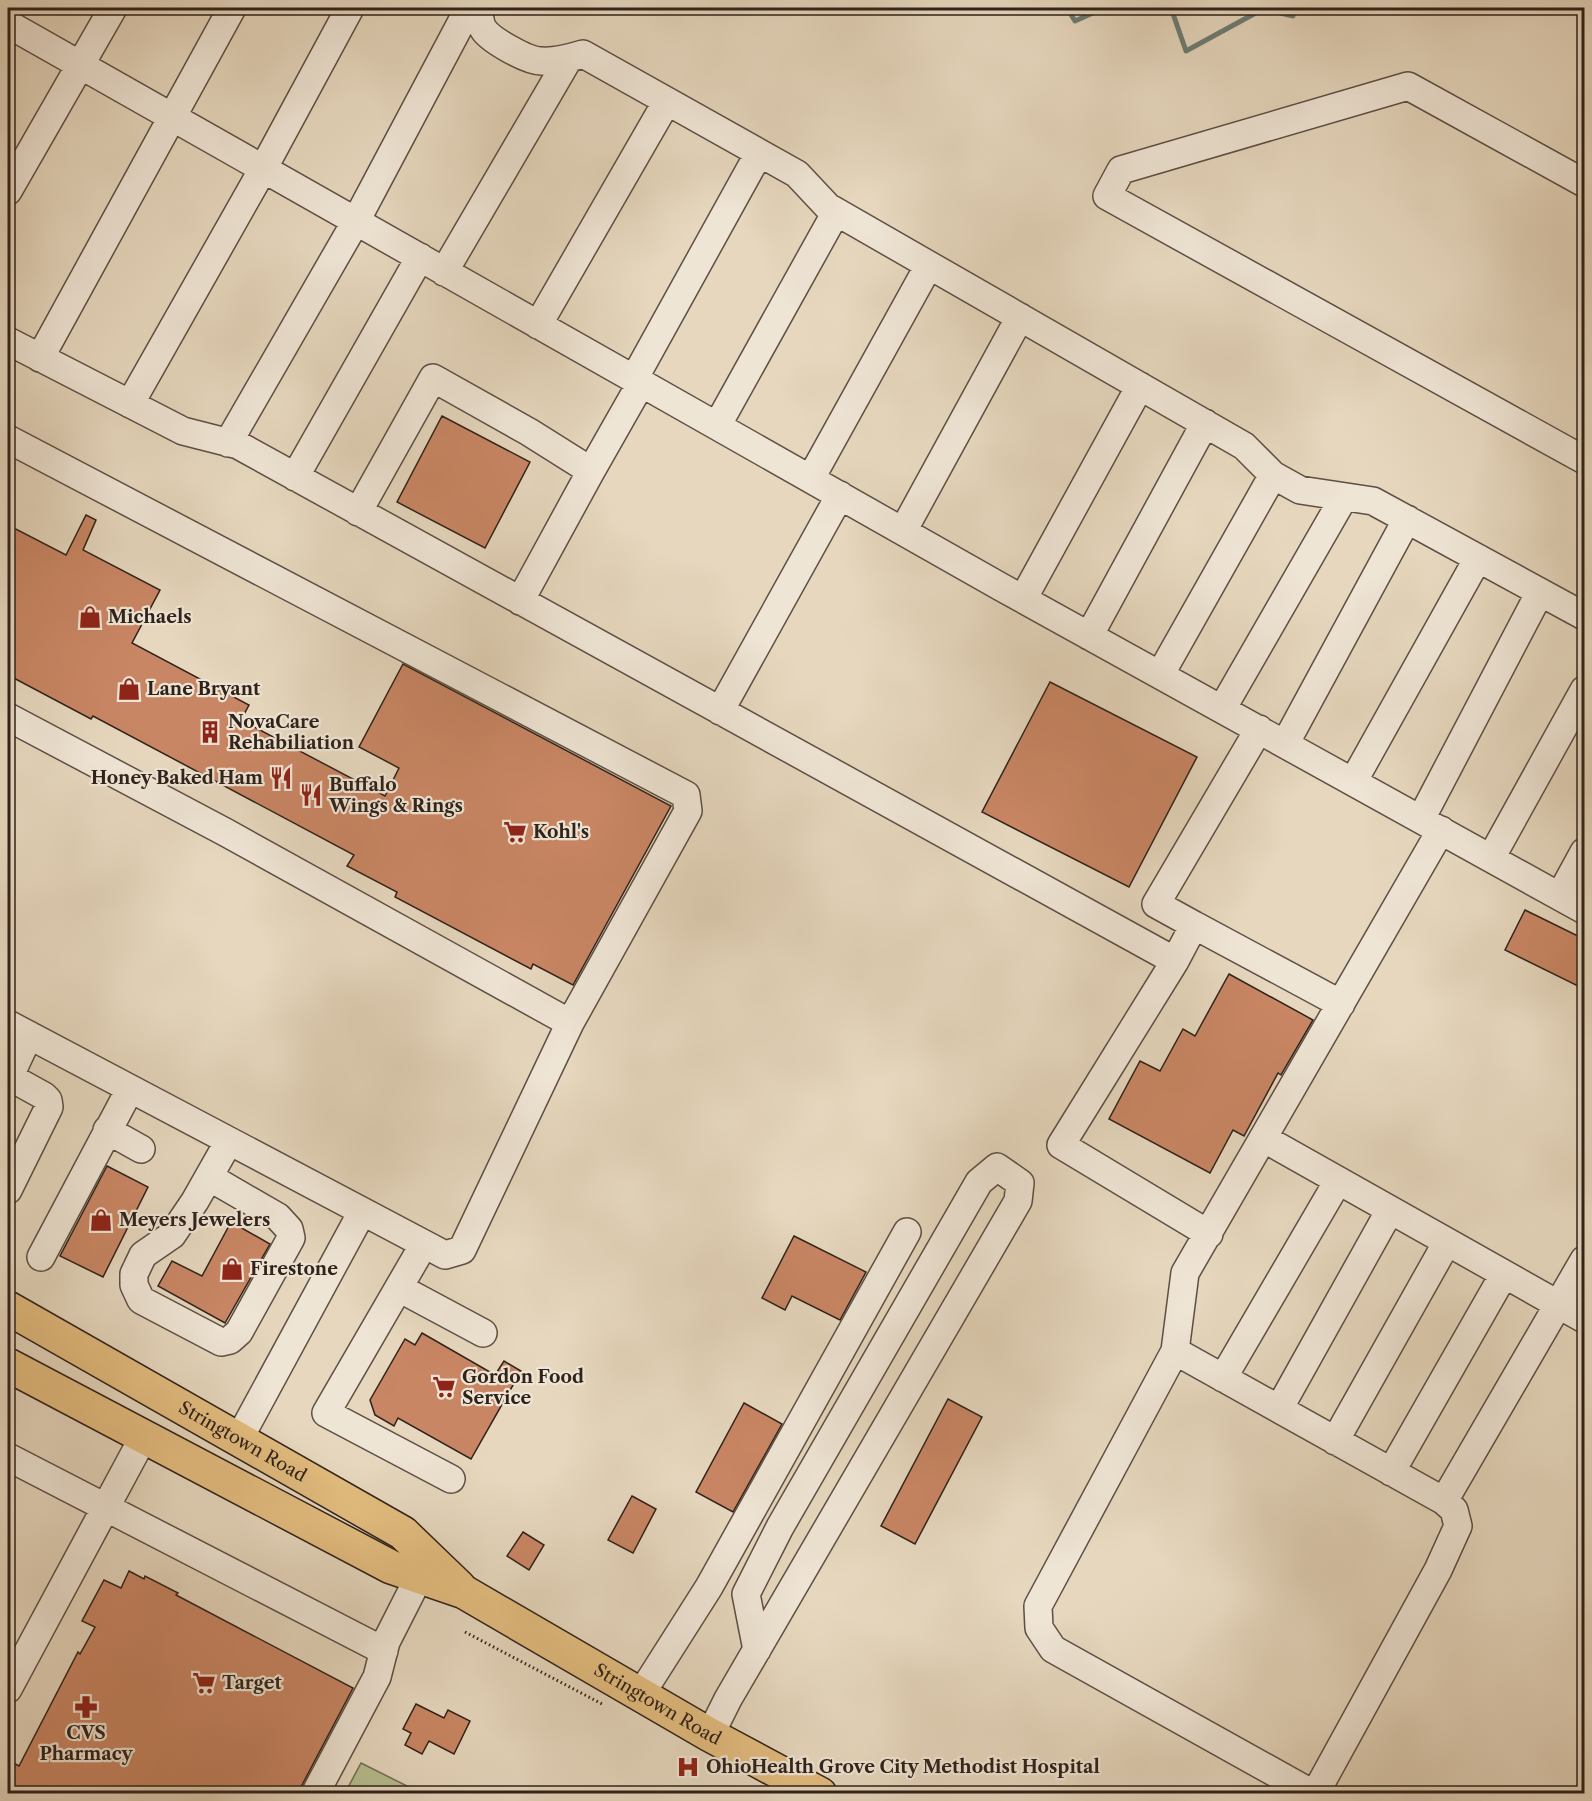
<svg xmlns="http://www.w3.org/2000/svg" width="1592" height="1801" font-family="'Libre Caslon Text',serif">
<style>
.green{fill:#b6be91;stroke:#727056;stroke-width:1.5}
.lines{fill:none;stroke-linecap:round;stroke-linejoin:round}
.stream{stroke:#6d7d74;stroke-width:5}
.building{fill:#c98664;stroke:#2f221b;stroke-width:1.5}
.minor-casing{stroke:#5d4f44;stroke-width:30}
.major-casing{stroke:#2f221b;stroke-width:36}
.path{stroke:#2f221b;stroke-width:3;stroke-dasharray:1.5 3;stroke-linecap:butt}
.minor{stroke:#efe5d5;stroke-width:27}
.major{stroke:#e3bc7f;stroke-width:33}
.labels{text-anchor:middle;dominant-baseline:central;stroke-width:4.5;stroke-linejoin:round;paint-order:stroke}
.poi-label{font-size:18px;font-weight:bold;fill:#2f221b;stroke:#efe5d5;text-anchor:start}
.street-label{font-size:18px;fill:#2f221b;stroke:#efe5d5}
</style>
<rect width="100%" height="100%" fill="#e6d7be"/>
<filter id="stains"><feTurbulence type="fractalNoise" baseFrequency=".00333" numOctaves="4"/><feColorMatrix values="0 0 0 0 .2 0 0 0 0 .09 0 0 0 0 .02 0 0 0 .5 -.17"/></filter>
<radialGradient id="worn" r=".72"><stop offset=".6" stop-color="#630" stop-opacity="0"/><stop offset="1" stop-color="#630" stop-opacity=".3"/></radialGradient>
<path class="green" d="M 361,1763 L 421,1793 L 345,1793 Z"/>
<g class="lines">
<path class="stream" d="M 1067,8 L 1075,21 L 1104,8
M 1171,8 L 1186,51 L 1263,9 L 1293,16 L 1293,8
M 1330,8 L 1331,8"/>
</g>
<path class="building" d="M 442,416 L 530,462 L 485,548 L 397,502 Z
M 86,515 L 96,520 L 83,550 L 160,590 L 132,643 L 249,705 L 241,720 L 385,796 L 399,768 L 359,747 L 403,664 L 671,806 L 573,985 L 533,964 L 531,969 L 395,897 L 397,892 L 347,866 L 354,855 L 93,716 L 91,719 L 8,675 L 8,525 L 66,555 Z
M 1050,682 L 1197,757 L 1129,887 L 982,812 Z
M 1525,910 L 1584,939 L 1584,972 L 1578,986 L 1505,950 Z
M 1229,974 L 1313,1020 L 1281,1075 L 1278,1073 L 1244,1136 L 1233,1130 L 1210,1173 L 1109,1119 L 1140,1061 L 1160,1071 L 1183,1029 L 1195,1036 Z
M 107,1166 L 148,1187 L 103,1277 L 60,1256 Z
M 231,1222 L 270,1244 L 225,1323 L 158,1286 L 172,1261 L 202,1276 Z
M 794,1236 L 866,1272 L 840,1320 L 792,1296 L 785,1310 L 762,1298 Z
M 422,1333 L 495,1375 L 504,1361 L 521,1371 L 471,1459 L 398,1418 L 394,1426 L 375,1415 L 370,1400 L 405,1339 L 415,1345 Z
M 948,1399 L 982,1417 L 915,1544 L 881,1526 Z
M 744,1403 L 782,1424 L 733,1512 L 696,1492 Z
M 632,1496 L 656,1509 L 633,1553 L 608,1540 Z
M 523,1532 L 544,1545 L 529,1570 L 507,1556 Z
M 129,1571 L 144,1579 L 145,1576 L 178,1593 L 176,1595 L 353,1688 L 301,1787 L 299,1794 L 8,1794 L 8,1760 L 19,1766 L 78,1652 L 80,1654 L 95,1627 L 82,1621 L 104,1580 L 121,1588 Z
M 416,1704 L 444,1718 L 448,1710 L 470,1721 L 454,1754 L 429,1741 L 422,1754 L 405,1745 L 411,1733 L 403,1729 Z"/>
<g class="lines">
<g class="minor-casing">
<path id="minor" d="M 479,8 C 479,14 480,25 484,30 C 492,41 528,61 541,61 C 555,62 570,58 583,54 L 797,174 L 828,207 L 1244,446 L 1273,475 L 1300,490 L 1373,501 L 1584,616
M 8,24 L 1001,587 L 1584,910
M 1584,183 L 1408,86 L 1121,170 L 1107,196 L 1584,460
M 8,191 L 113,8
M 444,272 L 569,58
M 538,325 L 667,101
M 8,341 L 183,431 L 238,445 L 1175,961 L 1194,925 L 1341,1004
M 40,358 L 232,8
M 634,379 L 759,153
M 130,404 L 263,169 L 350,8
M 717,426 L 836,212
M 8,439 L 686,795 L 688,811 L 570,1023
M 228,443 L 356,221 L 469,8
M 591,471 L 641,383
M 295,477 L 420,257
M 811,478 L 929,265
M 358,512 L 433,378 L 529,432 L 591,471 L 520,601
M 903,531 L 1020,317
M 1023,599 L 1140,386
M 1089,636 L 1205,423
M 1160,675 L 1273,475
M 1222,709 L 1344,497
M 720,711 L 840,495
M 8,717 L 225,832 L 570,1023 L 462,1250 L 445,1255 L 8,1024
M 1285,744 L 1407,519
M 1353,782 L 1478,558
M 1421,819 L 1540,592
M 1491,858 L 1584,690
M 1560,896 L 1584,852
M 1194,925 L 1156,904 L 1259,729
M 1175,961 L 1061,1145 L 1209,1234
M 8,1076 L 44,1096 L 48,1100 L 49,1107 L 8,1190
M 8,1080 L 29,1035
M 107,1130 L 141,1149
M 1263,1138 L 1584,1319
M 209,1177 L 278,1217 L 289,1229 L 291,1238 L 239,1332 L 230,1340 L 221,1342 L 141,1300 L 134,1285 L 134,1274 L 143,1255 L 172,1235 L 195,1201 L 229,1141
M 424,1244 L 326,1413 L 451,1479
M 41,1257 L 130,1089
M 399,1288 L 483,1333
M 1175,1351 L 1444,1501 L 1584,1260
M 1223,1378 L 1338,1181
M 1279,1409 L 1390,1210
M 239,1439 L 362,1212
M 1335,1441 L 1447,1242
M 8,1457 L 384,1651
M 1391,1472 L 1504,1274
M 8,1689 L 144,1436
M 641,1694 L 709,1587 L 907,1232
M 710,1735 L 728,1699 L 1018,1201 L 1020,1183 L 997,1167 L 979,1182 L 780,1527 L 746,1594 L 757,1650
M 315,1794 L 377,1677 L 386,1642 L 419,1577
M 1313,1794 L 1053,1649 L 1039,1628 L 1038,1606 L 1175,1351 L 1185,1273 L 1441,830
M 1315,1794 L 1438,1570 L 1458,1526 L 1454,1510 L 1444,1501"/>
</g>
<g class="major-casing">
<g id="major">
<path id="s1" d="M 8,1308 L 403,1533 L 459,1587"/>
<path id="s2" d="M 8,1365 L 391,1567 L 464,1592 L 710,1735 L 820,1794"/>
</g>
</g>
<path class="path" d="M 465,1632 L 604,1705"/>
<use href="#minor" class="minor"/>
<use href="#major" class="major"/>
</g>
<defs>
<g id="shop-bare" transform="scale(1.8)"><path d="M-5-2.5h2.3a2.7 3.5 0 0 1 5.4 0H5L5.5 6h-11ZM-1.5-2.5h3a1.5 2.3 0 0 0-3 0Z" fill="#8f2418" stroke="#efe5d5" stroke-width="2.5" paint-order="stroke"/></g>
<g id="building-bare" transform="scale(1.8)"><path d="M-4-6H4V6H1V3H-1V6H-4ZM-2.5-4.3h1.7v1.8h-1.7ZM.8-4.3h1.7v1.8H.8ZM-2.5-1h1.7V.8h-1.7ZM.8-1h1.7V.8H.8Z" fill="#8f2418" stroke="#efe5d5" stroke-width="2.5" paint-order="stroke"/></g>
<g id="restaurant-bare" transform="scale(1.8)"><path d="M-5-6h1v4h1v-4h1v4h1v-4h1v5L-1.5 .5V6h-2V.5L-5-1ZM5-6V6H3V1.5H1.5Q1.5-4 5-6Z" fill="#8f2418" stroke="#efe5d5" stroke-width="2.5" paint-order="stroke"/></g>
<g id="supermarket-bare" transform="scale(1.8)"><path d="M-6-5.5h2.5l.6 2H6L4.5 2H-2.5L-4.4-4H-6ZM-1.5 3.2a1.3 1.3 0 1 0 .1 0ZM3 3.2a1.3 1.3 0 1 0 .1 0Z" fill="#8f2418" stroke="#efe5d5" stroke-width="2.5" paint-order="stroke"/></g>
<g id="pharmacy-bare" transform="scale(1.8)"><path d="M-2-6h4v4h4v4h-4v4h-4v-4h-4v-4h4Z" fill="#8f2418" stroke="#efe5d5" stroke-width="2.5" paint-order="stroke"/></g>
<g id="hospital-bare" transform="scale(1.8)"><path d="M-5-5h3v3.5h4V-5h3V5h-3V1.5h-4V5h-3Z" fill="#8f2418" stroke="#efe5d5" stroke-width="2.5" paint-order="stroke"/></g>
</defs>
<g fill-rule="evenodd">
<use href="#shop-bare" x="90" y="617"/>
<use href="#shop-bare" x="129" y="689"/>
<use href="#building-bare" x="210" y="732"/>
<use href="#restaurant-bare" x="281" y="778"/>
<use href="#restaurant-bare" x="311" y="795"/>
<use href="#supermarket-bare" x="515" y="832"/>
<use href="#shop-bare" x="101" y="1220"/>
<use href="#shop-bare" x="232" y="1269"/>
<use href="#supermarket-bare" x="444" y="1387"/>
<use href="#supermarket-bare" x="204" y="1683"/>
<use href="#pharmacy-bare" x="86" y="1707"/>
<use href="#hospital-bare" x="688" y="1767"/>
</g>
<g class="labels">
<g class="poi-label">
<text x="108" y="617">Michaels</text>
<text x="147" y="689">Lane Bryant</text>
<text x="228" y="722">NovaCare<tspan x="228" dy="21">Rehabiliation</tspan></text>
<text x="263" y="778" text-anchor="end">Honey Baked Ham</text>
<text x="329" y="785">Buffalo<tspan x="329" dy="21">Wings &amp; Rings</tspan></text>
<text x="533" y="832">Kohl's</text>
<text x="119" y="1220">Meyers Jewelers</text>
<text x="250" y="1269">Firestone</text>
<text x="462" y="1377">Gordon Food<tspan x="462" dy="21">Service</tspan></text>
<text x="222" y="1683">Target</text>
<text x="86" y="1733" text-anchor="middle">CVS<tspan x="86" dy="21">Pharmacy</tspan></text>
<text x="706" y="1767">OhioHealth Grove City Methodist Hospital</text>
</g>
<g class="street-label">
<text stroke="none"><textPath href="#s1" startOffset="270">Stringtown Road</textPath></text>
<text stroke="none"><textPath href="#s2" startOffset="734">Stringtown Road</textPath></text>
</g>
</g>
<rect width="1592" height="1801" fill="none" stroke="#e6d7be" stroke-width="30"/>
<rect x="9" y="9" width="1574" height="1783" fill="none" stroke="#2f221b" stroke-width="3"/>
<rect x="15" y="15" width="1562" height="1771" fill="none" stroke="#2f221b" stroke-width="1.5"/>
<rect width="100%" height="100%" filter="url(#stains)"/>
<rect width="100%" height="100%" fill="url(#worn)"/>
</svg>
